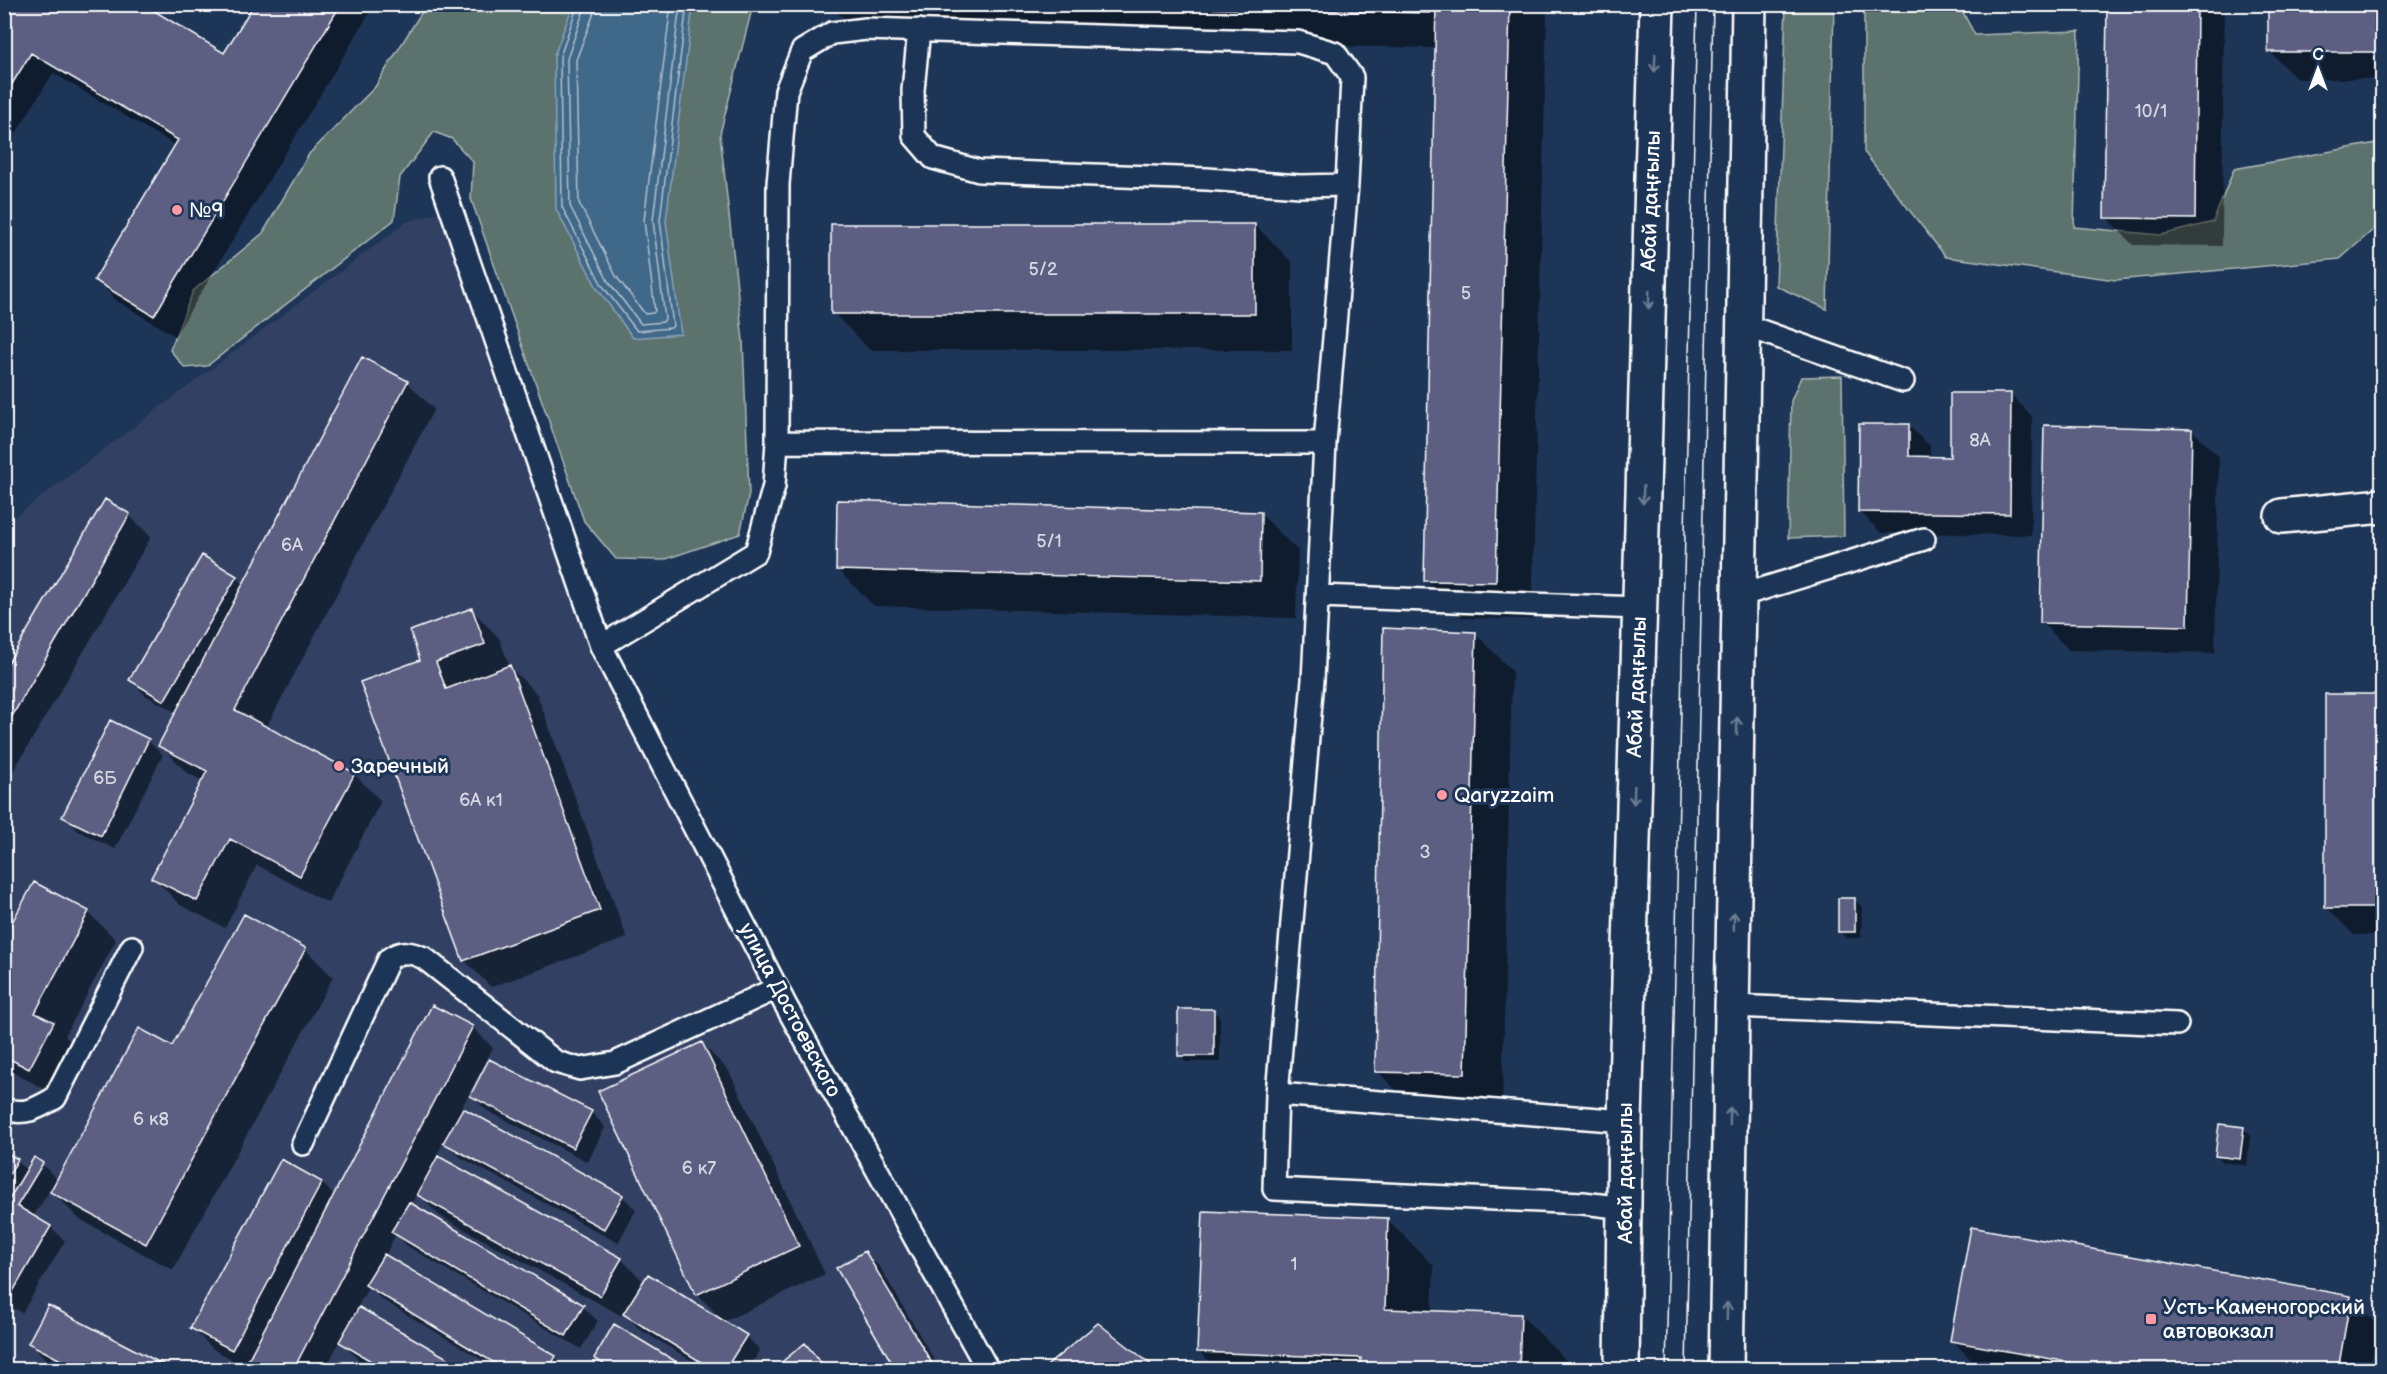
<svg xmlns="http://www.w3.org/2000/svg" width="2387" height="1374" font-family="'Balsamiq Sans',sans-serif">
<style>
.built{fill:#304164}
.green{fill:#5c726d;stroke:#aeb8b6;stroke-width:1.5}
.water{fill:#406788;stroke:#8ca4b8;stroke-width:1.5}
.shadow{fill:#0007}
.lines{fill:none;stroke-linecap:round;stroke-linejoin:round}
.shore{stroke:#b3c2cf;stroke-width:1.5}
.building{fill:#5b5e82;stroke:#fff;stroke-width:1.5}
.lane-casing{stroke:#fff;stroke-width:26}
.street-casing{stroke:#fff;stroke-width:38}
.primary-casing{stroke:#fff;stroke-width:38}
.lane{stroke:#1d3557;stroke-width:21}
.street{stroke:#1d3557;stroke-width:33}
.primary{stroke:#1d3557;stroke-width:33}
.tram{stroke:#fff;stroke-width:1.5}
.oneway{stroke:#6c7c92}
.poi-dot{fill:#ff9aa2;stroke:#1d3557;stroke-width:2}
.labels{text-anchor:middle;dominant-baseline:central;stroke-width:6;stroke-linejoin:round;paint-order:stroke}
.number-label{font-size:18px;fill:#d6d7e0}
.street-label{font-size:21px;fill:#fff;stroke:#1d3557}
.poi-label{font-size:21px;fill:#fff;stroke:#1d3557;text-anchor:start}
</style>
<rect width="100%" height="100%" fill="#1d3557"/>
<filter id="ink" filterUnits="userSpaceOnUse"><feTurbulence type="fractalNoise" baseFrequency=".0167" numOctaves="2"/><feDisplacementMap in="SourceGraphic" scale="12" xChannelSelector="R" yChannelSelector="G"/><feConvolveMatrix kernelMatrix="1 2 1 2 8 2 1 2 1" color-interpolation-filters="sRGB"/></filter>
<g filter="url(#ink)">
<path class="built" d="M 448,210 L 549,527 L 797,1004 L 991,1369 L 5,1369 L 4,1232 L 13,1211 L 4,1198 L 5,524 L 406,222 Z"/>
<path class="green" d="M 426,5 L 753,5 L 720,134 L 743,341 L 749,494 L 740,534 L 663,560 L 616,559 L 584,521 L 471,199 L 473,162 L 452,139 L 434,132 L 400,177 L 394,220 L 207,366 L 185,368 L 170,350 L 193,291 L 263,233 L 309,154 L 375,87 Z
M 1786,5 L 1834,5 L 1827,309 L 1776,286 Z
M 1864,5 L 1959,5 L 1975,35 L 2079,31 L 2074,227 L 2161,235 L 2213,222 L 2234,169 L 2382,142 L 2382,222 L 2340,259 L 2116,280 L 1946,257 L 1864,152 Z
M 1842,376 L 1844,536 L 1788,538 L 1791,401 L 1801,377 Z"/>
<path class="water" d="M 573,5 L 693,5 L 666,221 L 681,334 L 633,338 L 597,288 L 556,209 L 554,56 Z"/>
<path class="shadow" d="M 4,4 L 225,55 L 255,4 L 375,4 L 175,336 L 117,301 L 96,279 L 176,146 L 53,73 L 4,153 Z
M 829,4 L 1542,4 L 1547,10 L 1532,619 L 1462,618 L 1425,581 L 1436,48 L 862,37 Z
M 2108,4 L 2224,4 L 2222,246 L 2133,245 L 2106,217 Z
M 2270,4 L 2382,4 L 2382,79 L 2297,79 L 2269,51 Z
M 1255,225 L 1292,262 L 1292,350 L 870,350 L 833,313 Z
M 407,382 L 434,409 L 266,728 L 354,774 L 381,801 L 328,903 L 257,865 L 225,928 L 180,905 L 153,877 L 203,781 L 187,773 L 160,745 L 177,713 L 145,695 L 131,680 L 236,577 L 244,585 Z
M 2011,395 L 2032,416 L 2031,535 L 1881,533 L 1860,512 L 1908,425 L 1930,446 L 1930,458 L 1951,458 Z
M 2192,430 L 2219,457 L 2215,653 L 2069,650 L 2041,622 Z
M 105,501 L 130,516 L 151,537 L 4,787 L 4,673 Z
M 1261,514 L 1298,551 L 1296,618 L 874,606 L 837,569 Z
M 472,610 L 499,638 L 510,667 L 537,694 L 627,938 L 491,987 L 464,960 L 422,661 Z
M 1475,633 L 1512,671 L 1502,1110 L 1414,1108 L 1377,1071 Z
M 2327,695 L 2382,695 L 2382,935 L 2354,935 L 2327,908 Z
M 111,722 L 148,741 L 163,755 L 115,849 L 78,831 L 64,816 Z
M 34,884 L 88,912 L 116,940 L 65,1036 L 80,1051 L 56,1095 L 4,1068 L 4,940 Z
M 1855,900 L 1862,907 L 1861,938 L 1846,938 L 1839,931 Z
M 244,916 L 306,950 L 333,977 L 173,1270 L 79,1219 L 50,1190 L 33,1217 L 51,1227 L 65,1241 L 22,1313 L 4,1303 L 4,1153 L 17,1161 L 28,1171 L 42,1164 L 58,1180 L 173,1048 Z
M 1214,1011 L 1220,1018 L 1220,1062 L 1186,1062 L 1179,1055 Z
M 472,1027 L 493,1048 L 461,1109 L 622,1196 L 636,1210 L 618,1243 L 460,1157 L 444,1141 L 436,1157 L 621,1259 L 642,1280 L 636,1291 L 638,1293 L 724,1321 L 697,1294 L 702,1044 L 729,1071 L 825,1274 L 723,1322 L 746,1336 L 760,1350 L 748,1370 L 707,1370 L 639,1329 L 624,1313 L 622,1316 L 440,1216 L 417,1193 L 411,1205 L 583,1307 L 598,1321 L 581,1349 L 407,1246 L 396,1234 L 385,1256 L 555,1357 L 567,1370 L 499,1370 L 381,1299 L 369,1286 L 357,1308 L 465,1370 L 373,1370 L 362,1363 L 340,1341 L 329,1362 L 343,1370 L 251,1370 L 213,1349 L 192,1328 L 322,1183 L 335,1196 Z
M 472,1096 L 591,1112 L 605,1127 L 588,1162 L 486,1110 Z
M 2244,1128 L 2250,1135 L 2247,1166 L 2223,1162 L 2216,1155 Z
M 1388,1220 L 1434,1266 L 1432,1312 L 1521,1315 L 1567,1361 L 1566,1370 L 1217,1370 L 1199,1351 Z
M 865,1253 L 880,1267 L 940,1370 L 897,1370 Z
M 2350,1298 L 2378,1325 L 2370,1370 L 1989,1370 L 1979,1368 L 1952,1340 Z
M 30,1343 L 53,1354 L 53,1358 L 77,1370 L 62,1370 L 51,1364 Z
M 805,1345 L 829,1370 L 775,1370 Z"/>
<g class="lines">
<path class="shore" d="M 578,4 L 560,57 L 562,207 L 602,285 L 637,331 L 671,328 L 673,326 L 660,220 L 687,4
M 586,4 L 567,59 L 570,206 L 608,281 L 641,324 L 663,322 L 665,319 L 653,220 L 680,4
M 595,4 L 594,13 L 576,60 L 579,203 L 616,276 L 645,314 L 653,313 L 655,311 L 644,220 L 671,4"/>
</g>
<path class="building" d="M 4,4 L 143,4 L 224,53 L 254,4 L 341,4 L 154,316 L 94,280 L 178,140 L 31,53 L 4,97 Z
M 1015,4 L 1430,4 L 1430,13 Z
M 1436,4 L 1510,4 L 1496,582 L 1424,581 Z
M 2107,4 L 2197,4 L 2195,219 L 2104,218 Z
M 2268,4 L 2382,4 L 2382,52 L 2268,52 Z
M 831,224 L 1255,224 L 1255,314 L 831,314 Z
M 362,357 L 408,381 L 235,710 L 355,773 L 300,876 L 230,839 L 197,901 L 151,878 L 207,771 L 158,746 Z
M 1950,393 L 2011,393 L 2010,514 L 1858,512 L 1859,424 L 1909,424 L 1909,456 L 1950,457 Z
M 2044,425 L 2192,429 L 2188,626 L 2040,623 Z
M 105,499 L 130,514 L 4,730 L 4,670 Z
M 837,500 L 1261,512 L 1260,581 L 836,570 Z
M 202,555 L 237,576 L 164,701 L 129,680 Z
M 472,608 L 485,644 L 436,662 L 446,689 L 510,665 L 600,910 L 463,961 L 360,682 L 420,660 L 410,631 Z
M 1383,628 L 1476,632 L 1465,1074 L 1375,1072 Z
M 2325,694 L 2382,694 L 2382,908 L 2325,908 Z
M 110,720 L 149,739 L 101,836 L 62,817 Z
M 34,882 L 89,911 L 35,1013 L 54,1022 L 29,1069 L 4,1056 L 4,937 Z
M 1838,898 L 1855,898 L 1855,932 L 1838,932 Z
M 244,914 L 306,948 L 146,1244 L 50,1192 L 139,1028 L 172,1046 Z
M 432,1005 L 473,1026 L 293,1370 L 252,1370 L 245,1366 Z
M 1178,1009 L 1214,1009 L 1214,1056 L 1178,1056 Z
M 702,1042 L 799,1246 L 696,1295 L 598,1091 Z
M 489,1059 L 592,1111 L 573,1148 L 470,1096 Z
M 463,1108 L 623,1195 L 604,1229 L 443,1143 Z
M 2219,1124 L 2244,1127 L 2240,1159 L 2215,1156 Z
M 4,1152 L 18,1159 L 4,1184 Z
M 438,1156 L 622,1258 L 600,1296 L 417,1195 Z
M 34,1157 L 43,1163 L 17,1206 L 51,1226 L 8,1300 L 4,1298 L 4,1208 Z
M 281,1159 L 322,1182 L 232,1350 L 190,1328 Z
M 409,1202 L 584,1305 L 566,1336 L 391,1232 Z
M 1203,1211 L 1388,1218 L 1385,1309 L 1521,1314 L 1519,1370 L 1360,1370 L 1361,1358 L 1197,1352 Z
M 1971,1227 L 2351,1296 L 2338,1370 L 2113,1370 L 1950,1341 Z
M 865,1251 L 936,1370 L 896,1370 L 836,1268 Z
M 384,1254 L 556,1356 L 548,1370 L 506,1370 L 365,1285 Z
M 648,1274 L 747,1335 L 725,1370 L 714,1370 L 623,1314 Z
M 48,1305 L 174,1370 L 80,1370 L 28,1343 Z
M 359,1307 L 468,1370 L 386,1370 L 339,1342 Z
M 1098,1323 L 1158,1370 L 1042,1370 Z
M 614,1324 L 690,1370 L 613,1370 L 594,1358 Z
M 805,1343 L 827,1370 L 772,1370 Z"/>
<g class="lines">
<g class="lane-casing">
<path id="lane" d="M 919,30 L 913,90 L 914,136 L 933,158 L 979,171 L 1207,179 L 1300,186 L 1347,185
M 440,177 L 601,646 L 785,1004 L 988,1370
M 1744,325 L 1903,381
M 1325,443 L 777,442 L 778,184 L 786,91 L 802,51 L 832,33 L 866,29 L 1298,42 L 1335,53 L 1352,77 L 1347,185 L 1325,443 L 1313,680 L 1277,1094 L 1625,1121
M 1319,596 L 1640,608
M 1739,596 L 1924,539
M 601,646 L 756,552 L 774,486 L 777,442
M 1732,1006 L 2177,1024
M 1277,1094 L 1274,1189 L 1583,1203 L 1625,1208
M 4,1109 C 25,1116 38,1108 55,1098 L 132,947
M 303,1144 L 389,959 C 402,950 410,952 424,958 L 556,1062 L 580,1069 L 615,1063 L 777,988"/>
</g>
<g class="street-casing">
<path id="street" d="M 2282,516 L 2382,506"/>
</g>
<g class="primary-casing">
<path id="primary" d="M 1622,1370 L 1625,1121 L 1657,4
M 1726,1370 L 1749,4"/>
</g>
<use href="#lane" class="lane"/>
<use href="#street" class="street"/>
<use href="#primary" class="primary"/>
<path class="tram" d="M 1666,1370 L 1697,4
M 1686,1370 L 1713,4"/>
</g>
<defs><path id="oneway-shaft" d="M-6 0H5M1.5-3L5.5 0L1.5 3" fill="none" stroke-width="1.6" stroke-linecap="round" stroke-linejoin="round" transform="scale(1.5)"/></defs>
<g class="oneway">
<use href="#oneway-shaft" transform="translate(1655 63) rotate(92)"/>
<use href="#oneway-shaft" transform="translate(1649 300) rotate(92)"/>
<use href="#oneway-shaft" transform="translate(1643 495) rotate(92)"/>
<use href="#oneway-shaft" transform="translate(1737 726) rotate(-89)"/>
<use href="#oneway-shaft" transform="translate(1634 795) rotate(92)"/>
<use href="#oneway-shaft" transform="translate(1734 921) rotate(-89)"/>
<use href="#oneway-shaft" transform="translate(1730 1116) rotate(-89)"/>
<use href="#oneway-shaft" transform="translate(1727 1311) rotate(-89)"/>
</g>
</g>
<g class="poi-dot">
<circle cx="177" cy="210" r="6"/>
<circle cx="339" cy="766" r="6"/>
<circle cx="1442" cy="795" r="6"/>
<rect x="2145" y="1313" width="12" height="12" rx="3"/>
</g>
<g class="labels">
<g class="number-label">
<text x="2151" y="111">10/1</text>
<text x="1043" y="269">5/2</text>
<text x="1466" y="293">5</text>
<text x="1980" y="440">8А</text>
<text x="1049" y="541">5/1</text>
<text x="292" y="545">6А</text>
<text x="105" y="778">6Б</text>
<text x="481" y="800">6А к1</text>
<text x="1425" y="852">3</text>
<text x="151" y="1119">6 к8</text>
<text x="699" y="1168">6 к7</text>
<text x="1294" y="1264">1</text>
</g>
<g class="street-label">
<text transform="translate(1651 201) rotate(-88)">Абай даңғылы</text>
<text transform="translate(1637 687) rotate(-88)">Абай даңғылы</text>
<text transform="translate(790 1010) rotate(62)">улица Достоевского</text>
<text transform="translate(1625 1173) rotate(-90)">Абай даңғылы</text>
</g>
<g class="poi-label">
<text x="189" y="210">№9</text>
<text x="351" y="766">Заречный</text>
<text x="1454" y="795">Qaryzzaim</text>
<text x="2163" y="1307">Усть-Каменогорский<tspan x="2163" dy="24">автовокзал</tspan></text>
</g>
</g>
<rect width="2387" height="1374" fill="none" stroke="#1d3557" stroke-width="24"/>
<rect x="12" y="12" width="2363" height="1350" fill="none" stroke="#fff" stroke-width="2" filter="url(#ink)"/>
<g transform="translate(2318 69)" stroke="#1d3557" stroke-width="4.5" paint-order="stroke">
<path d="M0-4.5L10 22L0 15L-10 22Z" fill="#ffffff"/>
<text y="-9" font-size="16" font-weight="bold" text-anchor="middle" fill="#ffffff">С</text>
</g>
</svg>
